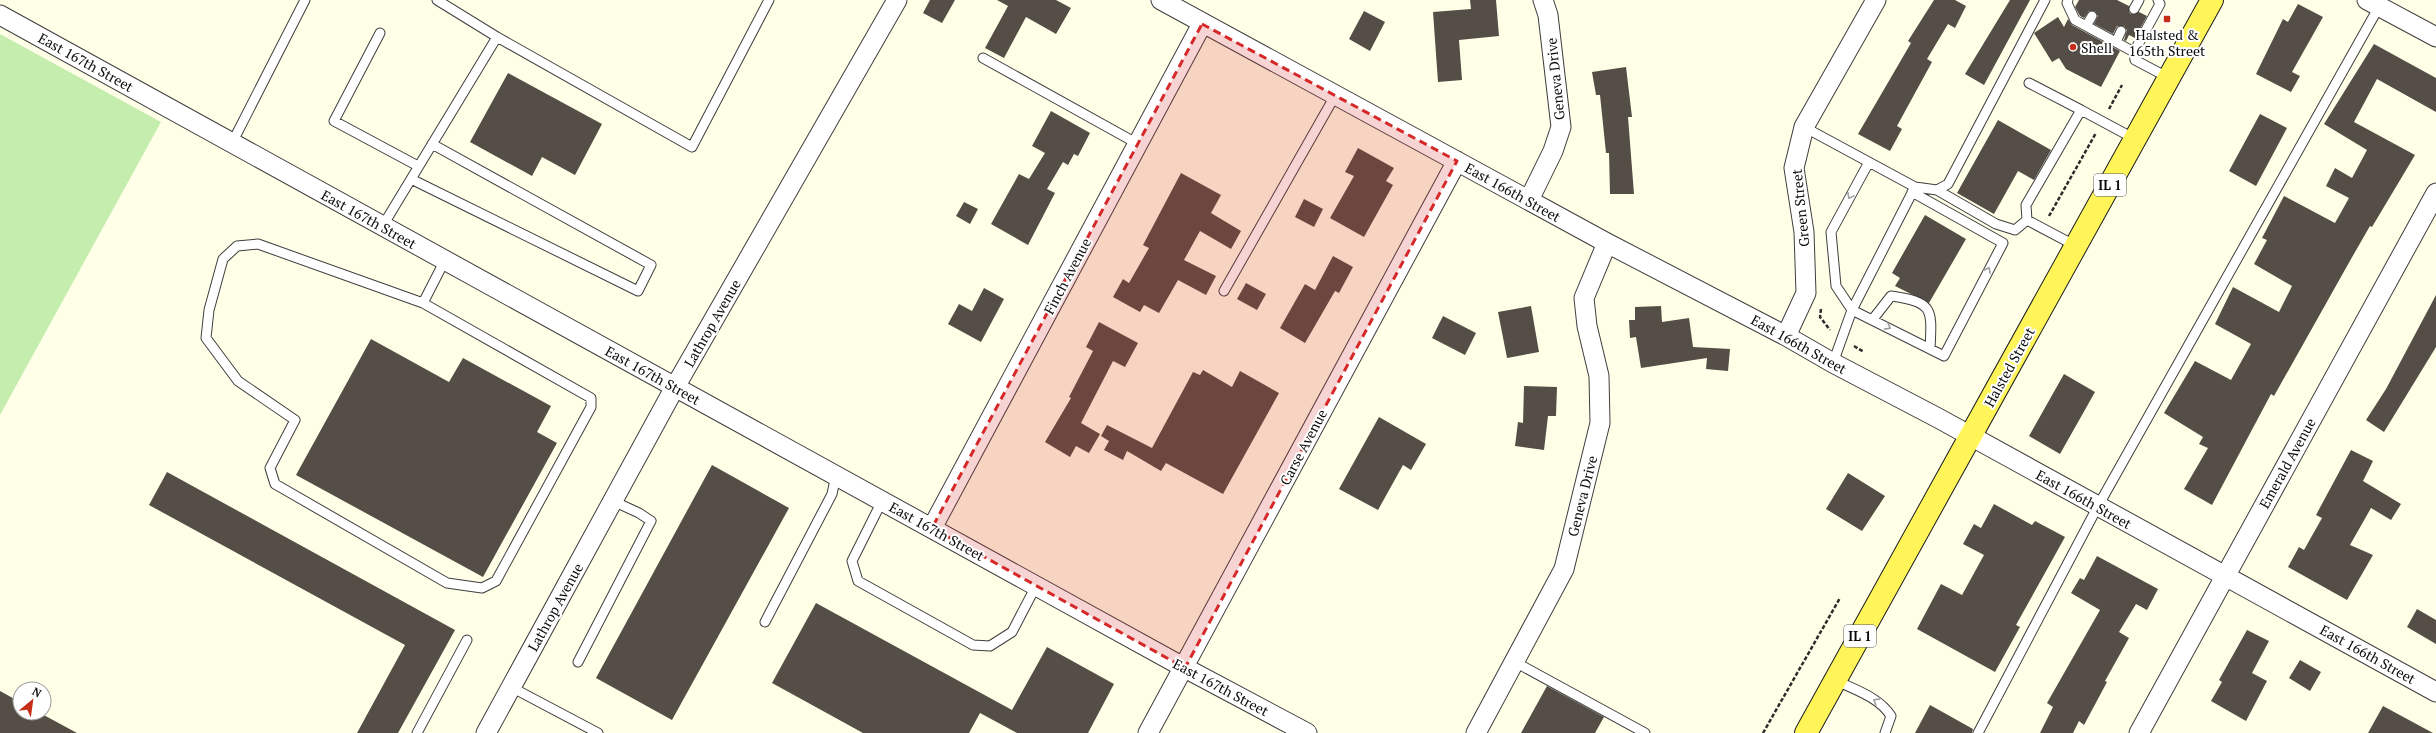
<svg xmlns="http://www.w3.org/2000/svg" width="2436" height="733" font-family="'PT Serif',serif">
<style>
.green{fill:#c4edae}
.building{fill:#544e46}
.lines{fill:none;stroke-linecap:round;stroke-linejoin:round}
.lane-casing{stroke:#3e3e3e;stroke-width:11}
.street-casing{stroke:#3e3e3e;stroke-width:21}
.primary-casing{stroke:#1c1c1c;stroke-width:24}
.path{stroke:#2d2d2d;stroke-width:2.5;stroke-dasharray:4 2;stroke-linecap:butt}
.lane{stroke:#fff;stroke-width:9}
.street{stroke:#fff;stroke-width:19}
.primary{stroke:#fff458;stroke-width:22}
.oneway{stroke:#9d9d9d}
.marked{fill:#d62828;fill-opacity:0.2;stroke:#d62828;stroke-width:3;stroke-dasharray:8 5;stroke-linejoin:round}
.poi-dot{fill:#c62e17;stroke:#fff;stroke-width:1.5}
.labels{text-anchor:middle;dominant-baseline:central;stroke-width:4;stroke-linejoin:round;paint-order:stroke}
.shield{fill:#fff;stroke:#545454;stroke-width:1}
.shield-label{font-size:13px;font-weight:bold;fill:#0b0b0b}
.poi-label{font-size:14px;fill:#0b0b0b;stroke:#fff}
.street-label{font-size:14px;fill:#0b0b0b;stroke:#fff}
</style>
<rect width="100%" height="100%" fill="#ffffe8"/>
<path class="green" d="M 0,34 L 161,122 L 0,415 Z"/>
<path class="building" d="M 930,0 L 955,0 L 942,23 L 923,13 Z
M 997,0 L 1056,0 L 1071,8 L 1056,34 L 1026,17 L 1004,58 L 985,48 L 1008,6 Z
M 1470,0 L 1496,0 L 1499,36 L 1459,40 L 1462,80 L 1438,82 L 1433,12 L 1471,9 Z
M 1934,0 L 1955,0 L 1966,6 L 1955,28 L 1948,24 L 1927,59 L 1932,62 L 1897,126 L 1902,129 L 1890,151 L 1858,134 L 1911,43 L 1908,41 Z
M 2010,0 L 2030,0 L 1984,85 L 1965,74 Z
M 2079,0 L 2117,0 L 2129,6 L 2129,12 L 2131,14 L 2139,12 L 2147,16 L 2135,38 L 2129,35 L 2126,41 L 2124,40 L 2127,30 L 2124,26 L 2117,26 L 2113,34 L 2094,24 L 2098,16 L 2095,11 L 2089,11 L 2084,18 L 2080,16 L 2075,7 Z
M 2298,4 L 2323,17 L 2292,72 L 2300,76 L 2291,92 L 2256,74 L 2283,19 L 2288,22 Z
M 1364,11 L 1385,22 L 1370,51 L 1349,39 Z
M 2058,17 L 2064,27 L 2068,19 L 2072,25 L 2120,51 L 2101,87 L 2066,69 L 2059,58 L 2052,62 L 2034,33 Z
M 2374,44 L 2436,78 L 2436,112 L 2377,79 L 2354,122 L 2415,155 L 2372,227 L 2370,226 L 2351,259 L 2274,396 L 2271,394 L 2212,505 L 2184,489 L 2208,448 L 2199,444 L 2203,437 L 2164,413 L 2195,361 L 2231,380 L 2251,344 L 2215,324 L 2233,287 L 2279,312 L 2292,286 L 2254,264 L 2267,240 L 2262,238 L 2284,196 L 2335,223 L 2349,198 L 2326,186 L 2335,168 L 2352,178 L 2367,150 L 2324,124 Z
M 1626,67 L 1632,117 L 1628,117 L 1634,194 L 1610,194 L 1609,153 L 1606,153 L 1600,95 L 1596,95 L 1592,72 Z
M 508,73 L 602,124 L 575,175 L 542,157 L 532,176 L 470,142 Z
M 1051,111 L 1090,133 L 1078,156 L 1074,154 L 1068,165 L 1063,162 L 1047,189 L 1055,193 L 1028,245 L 991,224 L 1019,174 L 1029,179 L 1045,153 L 1032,146 Z
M 2260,114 L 2287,128 L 2256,186 L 2229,171 Z
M 1998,120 L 2051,150 L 2034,180 L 2018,171 L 1994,214 L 1957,193 Z
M 1358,148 L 1394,168 L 1386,181 L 1393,185 L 1364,237 L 1330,218 L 1354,176 L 1345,172 Z
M 1181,173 L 1221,195 L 1211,213 L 1241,231 L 1231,249 L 1200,231 L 1184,260 L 1216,276 L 1206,295 L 1178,280 L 1159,313 L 1144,305 L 1140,312 L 1113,297 L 1123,279 L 1129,283 L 1149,248 L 1143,245 Z
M 1304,199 L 1323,209 L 1314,227 L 1295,217 Z
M 964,202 L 978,209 L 970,224 L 956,216 Z
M 1925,215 L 1966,239 L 1929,303 L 1895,286 L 1900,278 L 1892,273 Z
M 1333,256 L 1353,267 L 1339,293 L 1335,291 L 1305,343 L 1280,328 L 1305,284 L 1315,290 Z
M 1246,283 L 1266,294 L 1257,310 L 1237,299 Z
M 984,288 L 1004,299 L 981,342 L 948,324 L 959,304 L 972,311 Z
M 2436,295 L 2436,347 L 2384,432 L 2366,420 L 2386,389 Z
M 1531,306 L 1539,352 L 1507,358 L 1498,312 Z
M 1661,306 L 1662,322 L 1689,318 L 1693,347 L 1730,349 L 1728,371 L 1706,369 L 1707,358 L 1641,368 L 1636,337 L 1630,338 L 1629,320 L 1635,320 L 1635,307 Z
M 1443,316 L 1476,333 L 1465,355 L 1432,338 Z
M 1099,322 L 1138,343 L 1125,367 L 1113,361 L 1081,423 L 1100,434 L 1089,453 L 1076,446 L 1070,457 L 1045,442 L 1071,398 L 1069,397 L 1093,351 L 1086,347 Z
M 371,339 L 449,382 L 463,358 L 551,406 L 537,432 L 557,443 L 483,577 L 296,475 Z
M 1203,370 L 1232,387 L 1240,371 L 1279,393 L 1223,494 L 1166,463 L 1161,471 L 1127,451 L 1123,460 L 1104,450 L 1109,441 L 1101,436 L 1107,425 L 1152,448 L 1193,372 L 1200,375 Z
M 2064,374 L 2095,392 L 2060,454 L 2029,436 Z
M 1524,386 L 1557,387 L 1556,416 L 1548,416 L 1544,450 L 1515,446 L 1518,422 L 1523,423 Z
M 1379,417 L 1426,444 L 1411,470 L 1403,465 L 1378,510 L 1339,489 Z
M 2351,450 L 2373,461 L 2363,481 L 2401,504 L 2391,520 L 2371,508 L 2350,545 L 2373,555 L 2347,600 L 2288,567 L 2299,547 L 2304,550 L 2322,518 L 2316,515 Z
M 712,465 L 789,508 L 672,720 L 596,678 Z
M 167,472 L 455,630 L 398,733 L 357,733 L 405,645 L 149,505 Z
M 1848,473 L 1885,496 L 1862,531 L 1826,509 Z
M 1994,504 L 2032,525 L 2035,521 L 2065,537 L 2016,625 L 2020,627 L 1995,672 L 1917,629 L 1941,584 L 1962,595 L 1984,555 L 1963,544 L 1974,524 L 1981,528 Z
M 2097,556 L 2158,589 L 2147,610 L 2136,604 L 2119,632 L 2129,638 L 2105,681 L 2107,682 L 2084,725 L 2079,721 L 2073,733 L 2040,733 L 2053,707 L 2047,703 L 2100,610 L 2071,593 L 2080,578 L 2084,580 Z
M 816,603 L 1012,710 L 1047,647 L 1114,684 L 1088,733 L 1017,733 L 980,713 L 969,733 L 863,733 L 772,683 Z
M 2417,609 L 2436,620 L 2436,644 L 2407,627 Z
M 2247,630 L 2269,641 L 2252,673 L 2267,681 L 2246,721 L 2211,701 L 2222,682 L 2219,680 Z
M 2300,660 L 2321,672 L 2310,691 L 2289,678 Z
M 1547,686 L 1604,717 L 1595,733 L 1521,733 Z
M 0,691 L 20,702 L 20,713 L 40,713 L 77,733 L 0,733 Z
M 1930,705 L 1973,729 L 1972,733 L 1915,733 Z
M 2383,706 L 2433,733 L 2368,733 Z"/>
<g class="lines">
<g class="lane-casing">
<path id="lane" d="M 437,0 L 497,37
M 2068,0 L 2067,3 L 2075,20 L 2134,52 L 2135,60 L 2169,78
M 2134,9 L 2139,0
M 2086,26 L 2092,16
M 380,33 L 334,121 L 418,166
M 2116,42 L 2121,31
M 2134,52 L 2160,4 L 2158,0
M 983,58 L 1138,144
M 2029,83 L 2081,110
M 1804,127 L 1915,187 L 1852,310 L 1833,363
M 232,143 L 305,0
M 1869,162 L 1831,232 L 1836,286 L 1852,310 L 1944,356 L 2003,243 L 1912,192
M 411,179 L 638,291 L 651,265 L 432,144
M 1915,187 L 1937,190 L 1948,184 L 2045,0
M 1937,190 L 1996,224 L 2015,230 L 2027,220
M 382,227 L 497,37 L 692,147 L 769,0
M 2076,246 L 2027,220 L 2026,205 L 2081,110 L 2135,139
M 1224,291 L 1336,94
M 423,303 L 591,398 L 591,407 L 496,581 L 482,588 L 447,583 L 275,484 L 270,468 L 295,420 L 238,381 L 206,338 L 209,310 L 223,259 L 237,246 L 258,244 L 423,303 L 445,260
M 1873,319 L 1891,296 C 1934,302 1932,309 1930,349
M 882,501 L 852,561 L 858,581 L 973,645 L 990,646 L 1012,632 L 1036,586
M 765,622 L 832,494 L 836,475
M 578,662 L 651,521 L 639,513 L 613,501
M 1515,662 L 1645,733
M 1835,680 C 1855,690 1879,697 1891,716 L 1885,733
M 511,687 L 598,733
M 417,733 L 467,640
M 1978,733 L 2098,506 L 2380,5"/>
</g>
<g class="street-casing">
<path id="street" d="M 1161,0 L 1607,243 L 1786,336 L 1833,363 L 1938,418 L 2436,692
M 2367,0 L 2436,37
M 0,15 L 1185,668 L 1307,733
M 1529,200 L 1553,151 L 1561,127 L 1548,15 L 1543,0
M 1786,336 L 1806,293 L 1804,232 L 1794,168 L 1804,127 L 1876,0
M 932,528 L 1202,24
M 486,733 L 675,387 L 897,0
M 1148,733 L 1457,161
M 1476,733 L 1564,569 L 1600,423 L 1599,376 L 1587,326 L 1584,298 L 1607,243
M 2139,733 L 2436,193"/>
</g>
<g class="primary-casing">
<path id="primary" d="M 1806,733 L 2212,0"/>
</g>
<path class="path" d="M 2109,109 L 2122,85
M 2049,216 L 2096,133
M 1821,309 L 1820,317 L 1830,330
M 1854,346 L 1864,352
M 1763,733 L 1840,598"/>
<use href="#lane" class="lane"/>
<use href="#street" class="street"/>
<use href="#primary" class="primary"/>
</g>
<defs><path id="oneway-chevron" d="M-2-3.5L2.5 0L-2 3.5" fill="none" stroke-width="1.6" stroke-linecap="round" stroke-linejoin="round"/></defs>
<g class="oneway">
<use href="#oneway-chevron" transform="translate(1850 196) rotate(118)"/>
<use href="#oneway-chevron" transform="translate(1988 270) rotate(-61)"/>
<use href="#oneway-chevron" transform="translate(1888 327) rotate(28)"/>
<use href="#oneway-chevron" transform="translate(1876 701) rotate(-148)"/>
</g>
<path class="marked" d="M 1202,24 L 1457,161 L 1185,668 L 932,528 Z"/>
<g class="poi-dot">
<rect x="2163" y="15" width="8" height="8" rx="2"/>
<circle cx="2073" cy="47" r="4"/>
</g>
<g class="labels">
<g class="shield">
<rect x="2094" y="174" width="32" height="22" rx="3"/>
<rect x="1844" y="625" width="32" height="22" rx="3"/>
</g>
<g class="shield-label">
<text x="2110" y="185">IL 1</text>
<text x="1860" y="636">IL 1</text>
</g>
<g class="poi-label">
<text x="2167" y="34">Halsted &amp;<tspan x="2167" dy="16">165th Street</tspan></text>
<text x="2081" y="47" text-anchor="start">Shell</text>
</g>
<g class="street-label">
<text transform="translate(86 62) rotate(29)">East 167th Street</text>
<text transform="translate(1555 79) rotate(-96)">Geneva Drive</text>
<text transform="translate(1513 192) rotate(29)">East 166th Street</text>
<text transform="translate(1800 208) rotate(-96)">Green Street</text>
<text transform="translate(369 219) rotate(29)">East 167th Street</text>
<text transform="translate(1067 276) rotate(-62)">Finch Avenue</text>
<text transform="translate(712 323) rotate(-60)">Lathrop Avenue</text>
<text transform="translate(1799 344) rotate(29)">East 166th Street</text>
<text transform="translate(2009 367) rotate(-61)">Halsted Street</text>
<text transform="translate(653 375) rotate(29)">East 167th Street</text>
<text transform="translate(1303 447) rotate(-62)">Carse Avenue</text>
<text transform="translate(2287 463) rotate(-61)">Emerald Avenue</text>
<text transform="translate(1582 496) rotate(-76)">Geneva Drive</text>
<text transform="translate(2084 499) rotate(29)">East 166th Street</text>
<text transform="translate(937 531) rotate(29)">East 167th Street</text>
<text transform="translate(555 607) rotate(-61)">Lathrop Avenue</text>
<text transform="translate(2368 654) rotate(29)">East 166th Street</text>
<text transform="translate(1221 687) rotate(28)">East 167th Street</text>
</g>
</g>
<g transform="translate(32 701) rotate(29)"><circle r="19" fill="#ffffff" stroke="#9d9d9d"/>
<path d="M0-3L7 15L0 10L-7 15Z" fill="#c62e17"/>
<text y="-6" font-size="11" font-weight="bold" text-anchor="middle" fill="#0b0b0b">N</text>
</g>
</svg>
